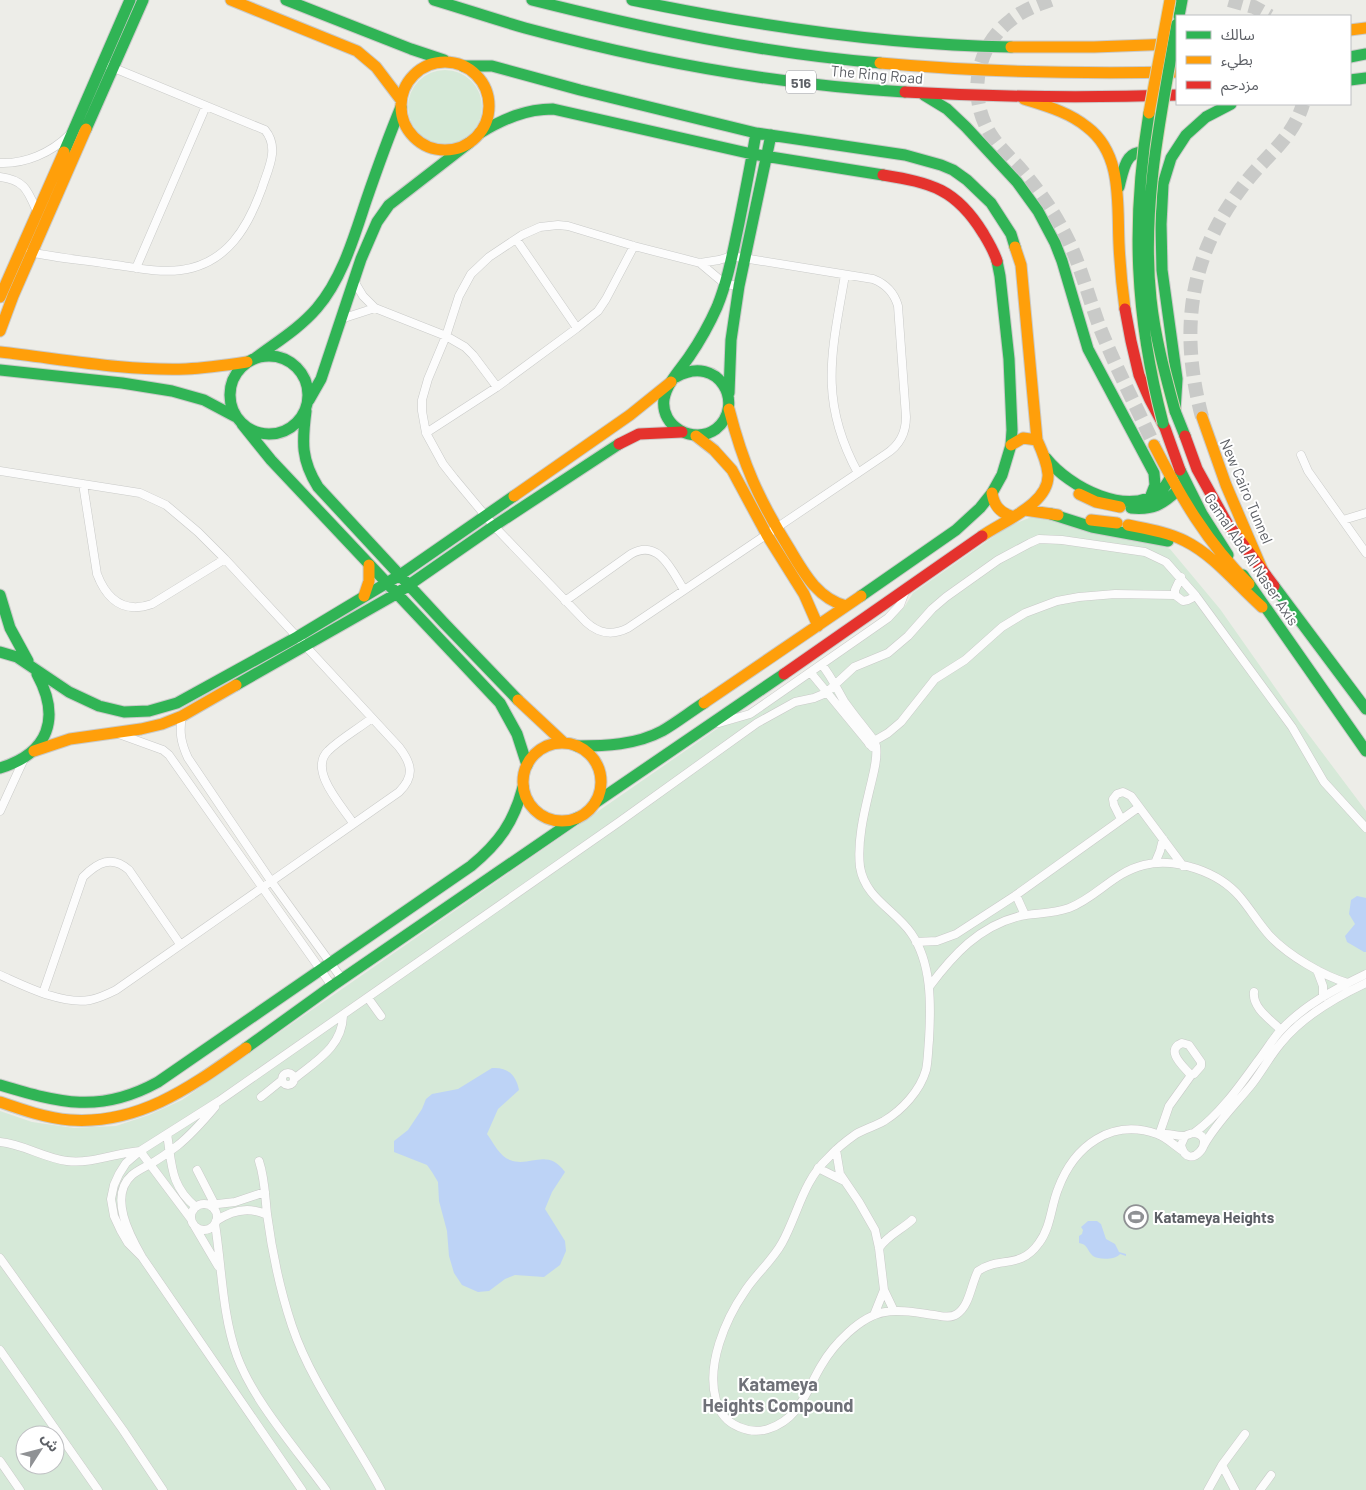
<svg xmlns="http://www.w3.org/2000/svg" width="1366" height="1490" font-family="Barlow,'Noto Sans Arabic',sans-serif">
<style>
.green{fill:#d6e9d8;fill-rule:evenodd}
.water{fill:#bdd3f6}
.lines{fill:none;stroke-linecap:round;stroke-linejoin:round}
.highway-tunnel{stroke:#c9cac8;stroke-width:14;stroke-dasharray:14 7;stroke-linecap:butt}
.street-casing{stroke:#c9cac8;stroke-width:9}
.fast-casing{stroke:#cacac9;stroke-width:13}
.slow-casing{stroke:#cacac9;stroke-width:13}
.jam-casing{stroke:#cacac9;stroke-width:13}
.street{stroke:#fcfcfc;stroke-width:8}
.fast{stroke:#30b455;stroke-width:11}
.slow{stroke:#ff9f0a;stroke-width:11}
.jam{stroke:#e5322d;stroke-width:11}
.fast-bridge-casing{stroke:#d4d2b6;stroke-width:13;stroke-linecap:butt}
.slow-bridge-casing{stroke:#d4d2b6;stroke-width:13;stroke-linecap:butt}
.fast-bridge{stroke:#30b455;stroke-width:11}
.slow-bridge{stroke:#ff9f0a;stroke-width:11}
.labels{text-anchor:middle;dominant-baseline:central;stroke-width:4;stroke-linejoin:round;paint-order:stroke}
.shield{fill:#fff;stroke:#8e9094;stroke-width:1}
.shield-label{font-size:14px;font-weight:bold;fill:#5d6066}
.street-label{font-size:15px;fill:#5d6066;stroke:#fff}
.poi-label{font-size:15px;font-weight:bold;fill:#5d6066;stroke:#fff;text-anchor:start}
.quarter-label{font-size:18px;font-weight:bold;fill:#6f7178;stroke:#fff}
</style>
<rect width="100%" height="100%" fill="#edede8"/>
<path class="green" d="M408 107a37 37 0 1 1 74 0a37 37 0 1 1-74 0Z
M 1034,516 L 1113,529 L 1170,549 L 1220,609 L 1300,723 L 1366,811 L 1366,1490 L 0,1490 L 0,1111 L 32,1122 L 74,1128 L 116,1126 L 149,1115 L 182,1100 L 721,726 L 738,722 L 905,606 L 913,593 L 1009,526 ZM 25,1435 L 55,1435 L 55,1465 L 25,1465 Z"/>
<path class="water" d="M 1357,896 L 1366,898 L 1366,952 L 1364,952 L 1347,942 L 1345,936 L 1355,924 L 1349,914 L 1351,900 Z
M 492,1068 C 508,1067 516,1075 519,1090 L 498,1109 L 487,1134 C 493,1142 500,1157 510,1160 C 530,1168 547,1147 565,1172 L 552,1192 L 545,1209 L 565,1241 L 566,1251 L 560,1265 L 544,1277 L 515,1275 L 505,1279 L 489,1291 L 478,1292 L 462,1285 L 454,1273 L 449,1256 L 447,1231 L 439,1201 L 438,1182 L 432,1172 L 427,1165 L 394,1152 L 394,1141 L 408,1130 L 422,1109 L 426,1099 L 432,1094 L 458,1089 Z
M 1088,1221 L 1097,1221 L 1101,1224 L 1106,1239 L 1115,1244 L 1119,1252 L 1126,1254 L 1126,1256 L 1120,1254 C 1115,1260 1099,1260 1093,1256 C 1087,1251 1088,1244 1079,1243 L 1079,1236 L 1082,1234 L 1083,1230 L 1081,1227 Z"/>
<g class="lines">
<path class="highway-tunnel" d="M 1051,0 C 1037,5 1023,10 1011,20 C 975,47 967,98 991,135 C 1000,149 1013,160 1023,172 C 1041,193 1057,217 1069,242 C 1082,270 1089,299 1100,328 C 1116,368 1136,406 1154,445
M 1229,0 L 1254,7 L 1270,16
M 1202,417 C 1178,326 1190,250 1250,177 C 1270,153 1294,135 1303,104"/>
<g class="street-casing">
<path id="street" d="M 0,163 C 25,164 51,153 69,135
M 0,177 C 25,180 28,191 37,212
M 558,225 L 568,226 L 634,246 L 700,263 L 719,260 L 732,256 L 737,257 L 873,279 C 886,284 894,292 898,306 L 906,417 C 906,433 900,445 886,454 L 628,628 C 612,636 599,634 586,622 L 494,526 L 454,478 L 443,464 L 426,433 L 422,411 L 422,400 L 428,379 L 446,336 L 459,296 L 471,274 L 489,257 L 522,235 L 540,227 Z
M 516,239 L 577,328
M 30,252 C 56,258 83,260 109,264 C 132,267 158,273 181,270 C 227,264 248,227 262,188 C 268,169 280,148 265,130 L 109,66
M 700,263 L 725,284 L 739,286
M 136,268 L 206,106
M 845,275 C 832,351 818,400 858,473
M 354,281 L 363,296 L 375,308 L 446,336 L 465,347 L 473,355 L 497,387
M 341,319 L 375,308
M 426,433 L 497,387 L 577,328 L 598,311 L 606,299 L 634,246
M 1301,455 L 1308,471 L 1366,553
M 0,471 L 140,493 L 166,505 L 198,532 L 225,559 L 399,747 C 412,764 415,776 399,792 L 116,990 C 108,994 100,998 90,1000 C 62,1005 25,986 0,975
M 83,484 L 97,574 C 107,600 124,614 152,604 L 225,559
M 1343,520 L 1366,513
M 1175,595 L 1175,590 L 1181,577
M 565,601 L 631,554 C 659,538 672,571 684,590
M 822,665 C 831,676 837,689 844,701 C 851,711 859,721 866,730 C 870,735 875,740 876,746 C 878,759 873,775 870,788 C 864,813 857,841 860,867 C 865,898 895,910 911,933 C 932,963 931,1005 929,1040 C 928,1050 928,1061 926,1070 C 920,1091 902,1110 884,1121 C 875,1126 865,1129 856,1134 C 846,1141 836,1149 828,1158 C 803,1181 798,1214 782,1243 C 772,1261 756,1274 745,1291 C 725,1320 706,1365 716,1400 C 719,1412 727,1422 739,1427 C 748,1431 758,1432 768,1429 C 800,1419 806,1391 821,1366 C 833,1345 860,1316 885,1312 C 901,1309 918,1313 934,1315 C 941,1316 950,1319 957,1314 C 970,1305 971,1284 978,1271 C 999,1256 1020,1270 1039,1243 C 1051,1227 1051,1206 1058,1189 C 1074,1146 1111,1118 1157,1134 C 1166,1137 1175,1146 1183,1151
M 811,673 L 872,747
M 182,716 C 179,732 181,743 188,758 L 271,881 L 342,979
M 719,723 L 750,714 L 888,618 L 900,605 L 906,589
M 116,733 L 163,750 L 169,755 L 332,986
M 869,744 L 888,733 L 901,722 L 935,679 L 965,660 L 1002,627 L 1025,613 L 1057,601 L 1079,597 L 1115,594 L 1175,595 L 1183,601 L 1188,600 L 1196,596
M 0,811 L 23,761
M 1121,819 L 1114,805 L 1113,799 L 1117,794 L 1123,792 L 1131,796 L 1183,866
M 353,823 C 342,806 308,770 328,751 C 340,739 358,729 372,718
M 1155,863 L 1160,851 L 1163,839
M 1016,895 L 1025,915
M 916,942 L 937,941 L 956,934 L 1016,895 L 1139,807
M 1317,970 L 1323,986 L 1323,997
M 929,987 C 953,955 979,926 1020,916 C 1036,913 1052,914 1069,908 C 1096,898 1114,872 1144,865 C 1176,857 1219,872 1240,897 C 1251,910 1259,924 1270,936 C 1288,955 1323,976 1348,983
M 1254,992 C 1252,1008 1271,1020 1281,1030
M 43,993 L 83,877 C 98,862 112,855 129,870 L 180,944
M 368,998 L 381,1016
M 1182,1043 L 1189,1045 L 1201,1062 L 1201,1066 L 1194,1074 L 1189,1073 C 1182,1065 1165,1050 1182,1043 Z
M282 1079a6 6 0 1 1 12 0a6 6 0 1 1-12 0Z
M 294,1079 C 316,1061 342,1047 343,1016
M 261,1097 L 282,1080
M 215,1107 C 204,1120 191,1135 177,1146 C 169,1152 161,1158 152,1163 C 145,1167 138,1170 132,1175 C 108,1196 130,1236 142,1257 L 302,1490
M 1194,1133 C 1219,1115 1239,1087 1257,1062 C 1265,1052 1272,1040 1280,1031 C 1304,1005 1335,989 1366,974
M 167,1134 C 172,1164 170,1186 196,1207
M 1159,1135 C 1168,1132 1174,1136 1183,1136 C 1187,1136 1190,1133 1194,1133 C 1220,1137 1188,1175 1181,1145 L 1185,1136
M 1159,1135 L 1169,1106 L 1192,1074
M 0,1142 C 23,1144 44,1158 67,1161 C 92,1164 115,1153 140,1151 L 191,1219
M 1204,1145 C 1217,1122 1236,1104 1252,1084 C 1262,1071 1270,1056 1281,1043 C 1302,1017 1336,997 1366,983
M 836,1150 L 840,1174 L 859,1202 L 875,1230 L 879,1248 L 884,1290 L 894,1311
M 259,1161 C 265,1179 265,1196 267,1214 C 272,1252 280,1290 292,1326 C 312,1385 352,1435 381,1490
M 818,1168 L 842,1180
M 197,1170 L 215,1205
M191 1217a13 13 0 1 1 26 0a13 13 0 1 1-26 0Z
M 209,1205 L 235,1202 L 265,1192
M 216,1221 C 232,1210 249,1206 267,1215
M 215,1224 C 222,1268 222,1314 237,1356 C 254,1402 297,1450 326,1490
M 195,1227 L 218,1266
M 879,1248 C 888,1235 901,1230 912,1220
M 142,1257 L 128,1243 L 121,1231 L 114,1216 L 111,1199 L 114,1185 L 119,1174 L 126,1163 L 140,1151 L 219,1101 L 619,822 L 757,723 L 795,702 L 814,698 L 826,693 L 854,667 L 888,653 L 908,636 L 932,609 L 946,597 L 998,560 L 1030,543 L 1039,539 L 1062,540 L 1145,552 L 1166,562 L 1196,596 L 1292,727 L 1324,782 L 1366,828
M 0,1258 L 123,1430 L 163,1490
M 874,1315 L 884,1290
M 0,1350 L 98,1490
M 0,1461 L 20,1490
M 1222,1465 L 1235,1490
M 1208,1490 L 1222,1465 L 1245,1434
M 1260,1490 L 1271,1475"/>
</g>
<g class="fast-casing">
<path id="fast" d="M 286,0 L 411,49 L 444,60
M 434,0 C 464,9 494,19 525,28 C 648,61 777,85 905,92
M 532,0 C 647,29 762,53 880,63
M 632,0 C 757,26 883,45 1011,47
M 1179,16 L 1182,0
M 1350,57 L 1366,54
M 463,66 L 492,66 L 580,90 L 756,133 L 905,155 L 941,165 L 953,170 L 967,180 L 991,203 L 1011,234 L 1015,247
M 1350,80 L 1366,78
M 924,95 L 947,109 L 966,127 L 1017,182 L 1038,211 L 1055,243 L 1062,261 L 1088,349 L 1154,473 L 1155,485 L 1150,498
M 86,129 L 143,0
M 480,133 C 503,119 526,109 553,109 L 752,154 L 883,175
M 64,152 L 130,0
M 1119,187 C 1124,167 1126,146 1152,154
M230 395a39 39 0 1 1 78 0a39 39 0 1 1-78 0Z
M 254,359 C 275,343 299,329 317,308 C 342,279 354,237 366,201 C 377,169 388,138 401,107
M 0,370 L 122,383 L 172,391 L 204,400 L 236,417
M 676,377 C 719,353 746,405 716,429 C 694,445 660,427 664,399 C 667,383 680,370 689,357 C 700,341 709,325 717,307 C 728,280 733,251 739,223 C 745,193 751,163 756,133
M 729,393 L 731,340 L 739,286 L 771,135
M 309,400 L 321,379 L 361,259 L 377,222 L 389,205 L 469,143
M 306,411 C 302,442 301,460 318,487 L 444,623 L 518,700
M 242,424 L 271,460 L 500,703 L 517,734 L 527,765
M 1185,436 L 1175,411 L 1177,379 L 1162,270 L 1161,224 L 1163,184 L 1171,158 L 1186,135 L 1206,117 L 1231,104
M 1046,458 C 1069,487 1128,519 1162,490 C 1166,486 1168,481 1171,477
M 1180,470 L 1202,514 L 1228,555
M 1131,508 C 1153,510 1162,505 1178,490
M 1051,514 L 1092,527 L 1168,541
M 1243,575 L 1366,751
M 1274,586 L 1366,709
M 0,595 L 10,628 L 28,661
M 861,596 L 956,530 L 980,508 L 992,493 L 1002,475 L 1011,445 L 1012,430 L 1009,359 L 1000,276 L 997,261
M 0,652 L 17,657 L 69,692 L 99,706 L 124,712 L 149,711 L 177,703 L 297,637 L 400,575 L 514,496
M 236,685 L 396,594 L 494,526 L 619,444
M 577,746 C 605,746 636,745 662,731 C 676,723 690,712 704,703
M 0,768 C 49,753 61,718 37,674
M 595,803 L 784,674
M 246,1048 L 332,986 L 577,818
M 0,1085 C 60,1103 100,1114 158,1082 L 471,866 C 499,843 514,822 523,787"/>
</g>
<g class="slow-casing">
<path id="slow" d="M 231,0 L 357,51 L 376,67 L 401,100
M 1350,30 L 1366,28
M 1011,47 L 1094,47 L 1174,44
M401 106a44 44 0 1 1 88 0a44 44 0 1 1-88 0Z
M 880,63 C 979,72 1078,74 1177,72
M 1024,99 C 1046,106 1069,112 1087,127 C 1123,154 1117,204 1119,244 C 1120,266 1122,287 1125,309
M 0,297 L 64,152
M 0,331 L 13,296 L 86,129
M 0,352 C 62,359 124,371 186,369 C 207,368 227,365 247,362
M 729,409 C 743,464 759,500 789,548 C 804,573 817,598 846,606
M 1202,417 L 1226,485 L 1265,576
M 696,436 L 714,450 L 732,470 L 767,535 L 804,594 L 818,626
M 1011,445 L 1023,438 L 1037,440
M 1154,445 C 1180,496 1208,544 1249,584
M 992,493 C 994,505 999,512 1011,516
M 1079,494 L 1096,502 L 1120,507
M 514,496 L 630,415 L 671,382
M 1025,510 L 1058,515
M 1091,520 L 1117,523
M 1128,525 C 1147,529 1167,532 1185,541 C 1215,556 1237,585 1262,607
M 982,536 C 1003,521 1050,504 1048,474 C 1047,462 1042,451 1037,440 L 1021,265 L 1015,247
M 364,596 L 369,581 L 369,565
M 518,700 L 564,743
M 704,703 L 861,596
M523 782a39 39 0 1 1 78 0a39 39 0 1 1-78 0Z
M 34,751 L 70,739 L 141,729 L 162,724 L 182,716 L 236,685
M 0,1102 C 23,1110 46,1118 70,1120 C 140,1125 192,1086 246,1048"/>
</g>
<g class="jam-casing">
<path id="jam" d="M 905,92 C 996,97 1086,98 1177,95
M 883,175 C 932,183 956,189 983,233 C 989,243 994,251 997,261
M 1125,309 L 1131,341 L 1139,375 L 1150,400 L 1165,428 L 1180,470
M 1185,436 L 1197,469 L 1227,523 L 1274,586
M 619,444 L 639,434 L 682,432
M 784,674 L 982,536"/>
</g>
<use href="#street" class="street"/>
<use href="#fast" class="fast"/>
<use href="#slow" class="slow"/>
<use href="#jam" class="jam"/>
<g class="fast-bridge-casing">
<path id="fast-bridge" d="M 1149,113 C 1131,222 1135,316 1163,423
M 1175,411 C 1165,374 1155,337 1151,299 C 1141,207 1161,114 1177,24"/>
</g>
<g class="slow-bridge-casing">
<path id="slow-bridge" d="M 1149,113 L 1170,0"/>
</g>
<use href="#fast-bridge" class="fast-bridge"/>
<use href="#slow-bridge" class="slow-bridge"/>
</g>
<defs>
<g id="stadium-ring" transform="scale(1.25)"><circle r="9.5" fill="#fff" stroke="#8f9194" stroke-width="1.5"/><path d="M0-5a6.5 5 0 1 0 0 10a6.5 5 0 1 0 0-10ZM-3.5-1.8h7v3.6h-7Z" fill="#8f9194"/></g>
</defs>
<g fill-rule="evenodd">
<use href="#stadium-ring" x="1136" y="1217"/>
</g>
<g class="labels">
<rect class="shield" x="786" y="70.5" width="30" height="23" rx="4"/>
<g class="shield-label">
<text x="801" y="82">516</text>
</g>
<g class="street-label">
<text transform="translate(877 74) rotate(5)">The Ring Road</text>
<text transform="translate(1247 491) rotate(67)">New Cairo Tunnel</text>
<text transform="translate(1252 559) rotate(56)">Gamal Abd Al Naser Axis</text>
</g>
<g class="poi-label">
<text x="1154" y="1217">Katameya Heights</text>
</g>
<g class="quarter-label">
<text x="778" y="1384">Katameya<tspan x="778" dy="21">Heights Compound</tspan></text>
</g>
</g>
<rect x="1176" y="15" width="175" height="90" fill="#ffffff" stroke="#bebfc2"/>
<rect x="1186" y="31" width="25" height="8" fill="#30b455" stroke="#bebfc2"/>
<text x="1221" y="40" font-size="15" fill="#5d6066">سالك</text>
<rect x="1186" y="56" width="25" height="8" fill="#ff9f0a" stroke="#bebfc2"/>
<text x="1221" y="65" font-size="15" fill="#5d6066">بطيء</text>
<rect x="1186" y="81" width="25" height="8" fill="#e5322d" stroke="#bebfc2"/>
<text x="1221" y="90" font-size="15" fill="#5d6066">مزدحم</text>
<g transform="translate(40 1450) rotate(54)"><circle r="24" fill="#ffffff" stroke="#bebfc2"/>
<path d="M0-4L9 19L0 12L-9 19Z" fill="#8f9194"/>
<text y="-8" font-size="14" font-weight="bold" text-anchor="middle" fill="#5d6066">ش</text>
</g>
</svg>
